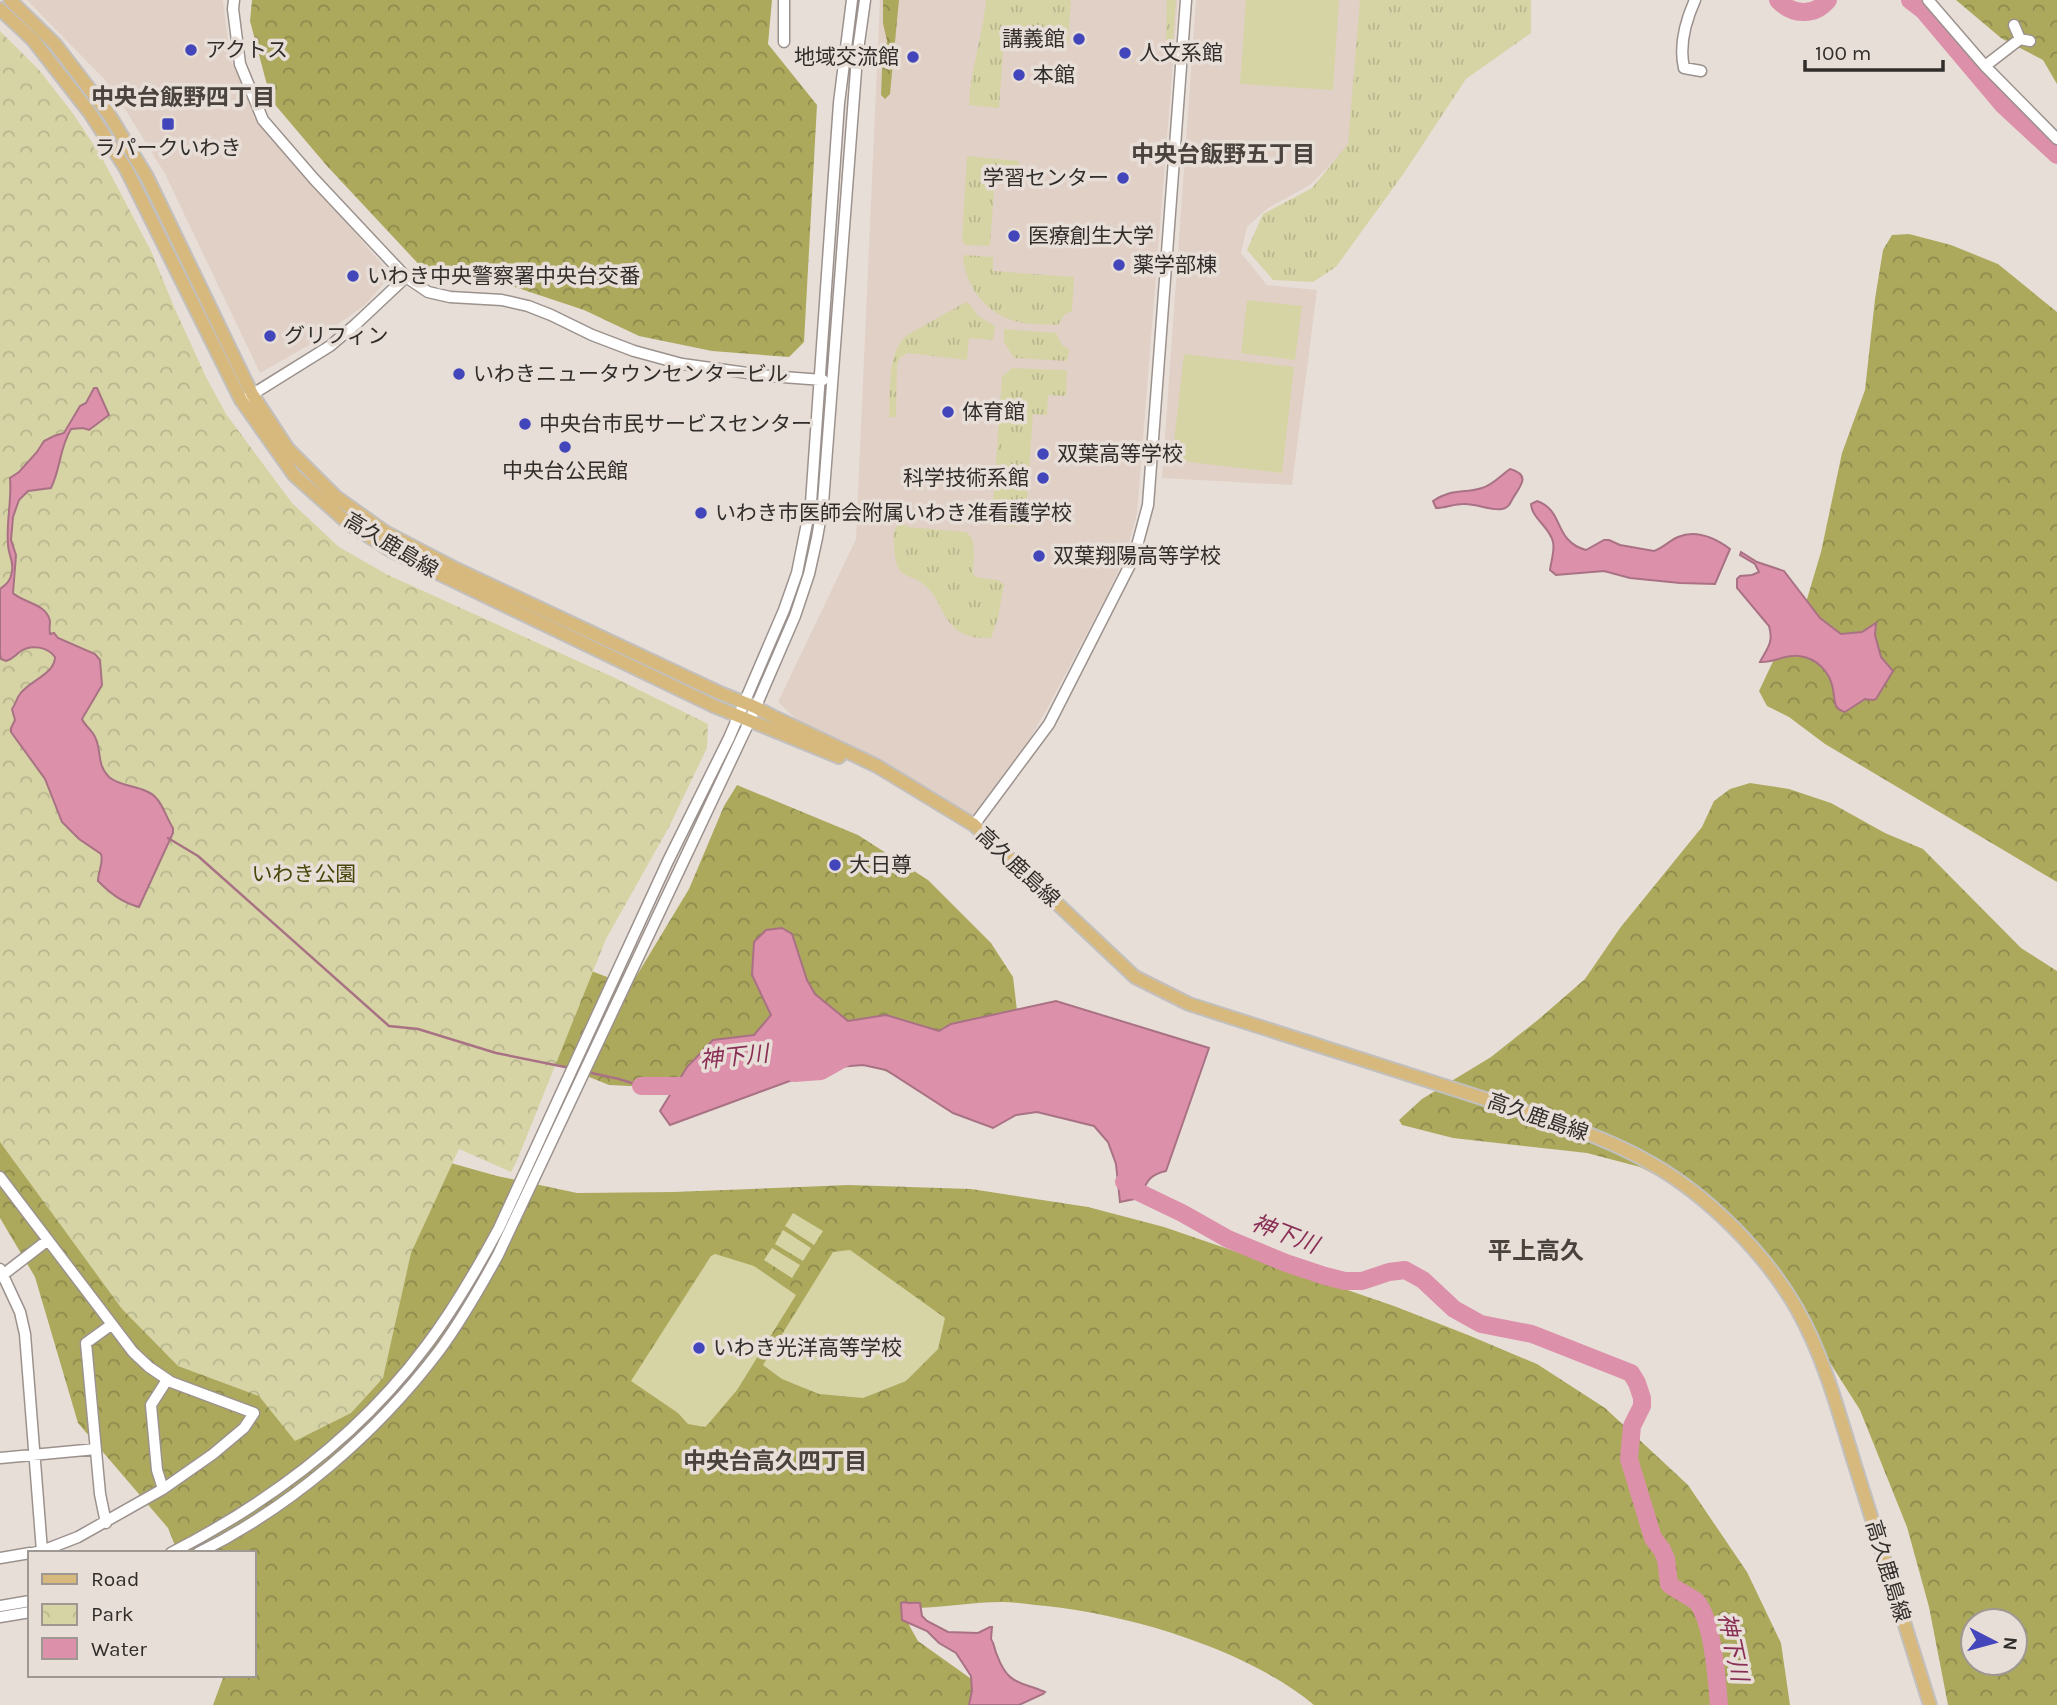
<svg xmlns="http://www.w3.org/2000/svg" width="2057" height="1705" font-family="Karla,'Noto Sans JP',sans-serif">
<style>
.built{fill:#e1d0c6}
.grass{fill:url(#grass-tufts)}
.forest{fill:url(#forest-crowns);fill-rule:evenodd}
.park{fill:url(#park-crowns)}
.garden{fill:#d6d4a5}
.water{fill:#dc90aa;stroke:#a97284;stroke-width:2}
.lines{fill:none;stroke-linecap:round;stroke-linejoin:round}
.stream{stroke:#a97284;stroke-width:2.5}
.river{stroke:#dc90aa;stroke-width:18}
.minor-casing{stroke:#9c928d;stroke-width:13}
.major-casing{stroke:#c1c0bf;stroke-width:16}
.minor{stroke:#fff;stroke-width:10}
.major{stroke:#d7b97d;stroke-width:12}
.poi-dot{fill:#4346bb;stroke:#e8ded8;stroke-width:2.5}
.labels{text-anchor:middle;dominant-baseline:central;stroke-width:7;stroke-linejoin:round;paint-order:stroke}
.poi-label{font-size:21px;fill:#312d2a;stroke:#e8ded8;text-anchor:start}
.street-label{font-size:21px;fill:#312d2a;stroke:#e8ded8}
.park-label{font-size:21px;fill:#49460a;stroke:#e8ded8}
.neighbourhood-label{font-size:23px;font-weight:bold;fill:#4a423d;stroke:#e8ded8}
.water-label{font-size:23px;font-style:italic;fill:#892f55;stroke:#e8ded8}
.quarter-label{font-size:24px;font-weight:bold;fill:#4a423d;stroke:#e8ded8}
</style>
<defs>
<pattern id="grass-tufts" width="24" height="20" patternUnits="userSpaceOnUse" patternTransform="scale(1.75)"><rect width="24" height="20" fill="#d6d4a5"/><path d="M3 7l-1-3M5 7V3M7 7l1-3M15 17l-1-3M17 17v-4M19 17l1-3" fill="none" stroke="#b8b68e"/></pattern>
<pattern id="forest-crowns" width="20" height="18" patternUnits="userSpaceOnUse" patternTransform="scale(1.75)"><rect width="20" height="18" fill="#aca95d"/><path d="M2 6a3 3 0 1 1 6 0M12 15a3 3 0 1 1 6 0" fill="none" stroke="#8d8a4d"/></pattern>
<pattern id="park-crowns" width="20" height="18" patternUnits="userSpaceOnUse" patternTransform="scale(1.75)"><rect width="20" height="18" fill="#d6d4a5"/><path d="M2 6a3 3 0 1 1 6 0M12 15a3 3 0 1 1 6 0" fill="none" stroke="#b8b68e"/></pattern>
</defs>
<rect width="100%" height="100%" fill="#e8ded8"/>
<path class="built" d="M 27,0 L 223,0 L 230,58 L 261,123 L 391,275 L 365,305 L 309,345 L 260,373 L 165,174 L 125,109 L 105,80 Z
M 880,0 L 1178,0 L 1137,514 L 1125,556 L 1106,597 L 1047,709 L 1027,743 L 973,816 L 880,759 L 800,723 L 778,702 L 856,539 Z
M 1196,0 L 1361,0 L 1353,142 L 1310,185 L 1268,208 L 1247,227 L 1241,253 L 1267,285 L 1317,290 L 1292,485 L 1162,478 Z"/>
<path class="grass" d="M 986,0 L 1071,0 L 1068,45 L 1004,40 L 999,108 L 969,105 C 970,70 983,36 986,0 Z
M 1167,0 L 1176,0 L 1173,40 L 1172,44 L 1169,46 L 1166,41 Z
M 1360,0 L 1531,0 L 1531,33 L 1466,79 L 1404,173 L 1336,267 L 1313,282 L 1273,280 L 1247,250 L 1263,214 L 1312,188 L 1348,144 Z
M 967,156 L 1018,161 L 1020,170 L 995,179 L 990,244 L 988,246 L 965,245 L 962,240 Z
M 963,255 L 993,257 L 993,271 L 1074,277 L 1072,311 L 1065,314 L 1058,325 C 1045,324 1031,325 1019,322 C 987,316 964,285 963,255 Z
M 966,302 L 970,304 L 978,316 L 995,326 L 993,340 L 969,338 L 967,360 L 907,353 L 900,358 L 897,365 L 896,417 L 889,417 C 891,391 886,349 909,334 Z
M 1004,329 L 1056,333 L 1062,345 L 1069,349 L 1068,357 L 1066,361 L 1014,358 L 1004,342 Z
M 1012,368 L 1067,370 L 1066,396 L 1048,395 L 1047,415 L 1033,414 L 1026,514 L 1017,514 L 1016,527 L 973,522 L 965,504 L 993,505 L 1002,377 Z
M 901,523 L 908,527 L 966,532 C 978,541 973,559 973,573 L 975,577 L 997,580 L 1004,584 L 998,618 L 991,638 C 980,638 969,638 960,632 C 946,624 941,605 932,593 C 912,566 895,589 894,542 C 893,533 894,528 901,523 Z"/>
<path class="forest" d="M 252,0 L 772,0 L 768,44 L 817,105 L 804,342 L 789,357 L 712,351 L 639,336 L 584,310 L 506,284 L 452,280 L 425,271 L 327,166 L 271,100 L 250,21 Z
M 883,0 L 899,0 L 890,94 L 885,99 L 881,95 L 882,70 L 887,41 L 883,23 Z
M 1956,0 L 2057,0 L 2057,84 L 2043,60 L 2001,38 Z
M 88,208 L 589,970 L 625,984 L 637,975 L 689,889 L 724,806 L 737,785 L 858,835 L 928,880 L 991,943 L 1013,977 L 1018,1019 L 914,1084 L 842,1052 L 688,1074 L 650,1087 L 609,1085 L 552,1062 L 0,317 Z
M 1909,234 L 1951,245 L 1998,264 L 2057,312 L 2057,882 L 1825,744 L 1789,717 L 1767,706 L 1759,691 L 1783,640 L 1807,599 L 1821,552 L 1842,453 L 1865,390 L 1875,299 L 1883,250 L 1892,235 Z
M 0,776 L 426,1156 L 497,1176 L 577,1193 L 673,1192 L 849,1185 L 971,1189 L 1088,1207 L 1164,1227 L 1394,1306 L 1468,1335 L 1537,1364 L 1605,1408 L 1688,1485 L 1747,1572 L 1781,1643 L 1790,1705 L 1314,1705 C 1246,1648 1122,1612 1035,1605 C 1024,1604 1013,1602 1002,1602 C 974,1602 945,1607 917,1608 L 908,1614 L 909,1625 L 918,1641 L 991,1693 L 1001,1705 L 213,1705 L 224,1675 L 254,1675 L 254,1553 L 178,1553 L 168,1528 L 78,1423 L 35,1277 L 0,1218 Z
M 1750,783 L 1789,789 L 1831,803 L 1885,833 L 1923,849 L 2021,948 L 2057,971 L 2057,1705 L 1948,1705 L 1929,1607 L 1907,1527 L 1860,1410 L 1801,1317 L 1755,1255 L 1683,1189 L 1640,1167 L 1587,1153 L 1453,1138 L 1402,1125 L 1399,1120 L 1422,1099 L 1491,1057 L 1539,1019 L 1585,979 L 1620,928 L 1702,827 L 1714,801 L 1730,789 ZM 1973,1621 L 2015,1621 L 2015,1663 L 1973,1663 Z"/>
<path class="park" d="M 0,31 L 39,70 L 72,112 L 101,156 L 151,251 L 174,307 L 206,377 L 226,414 L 292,503 L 339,547 L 388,575 L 613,677 L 708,724 L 707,748 L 669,827 L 606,939 L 518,1158 L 511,1172 L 459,1149 L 411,1253 L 383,1378 L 351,1413 L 295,1441 L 259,1396 L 178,1366 L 122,1309 L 0,1142 Z"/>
<path class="garden" d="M 1246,0 L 1339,0 L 1333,90 L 1240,84 Z
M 1247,300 L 1302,306 L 1295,360 L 1241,353 Z
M 1184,354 L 1294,367 L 1282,473 L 1172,460 Z
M 793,1213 L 823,1231 L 814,1245 L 785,1226 Z
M 783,1230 L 811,1248 L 803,1261 L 775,1244 Z
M 772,1248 L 800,1265 L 792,1278 L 764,1260 Z
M 850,1250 L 945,1318 L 938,1349 L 906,1381 L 863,1398 L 819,1394 L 782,1379 L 763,1365 L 833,1252 Z
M 715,1254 L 754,1266 L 796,1295 L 737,1390 L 709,1423 L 705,1427 L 688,1424 L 678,1413 L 631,1381 L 711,1256 Z"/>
<path class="water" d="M 94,388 L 97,388 L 109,415 L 89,430 L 83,428 L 71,429 C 59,449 61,468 51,488 L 28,491 L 19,500 L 13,517 L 11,540 L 16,555 L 13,593 C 23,603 46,603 50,621 C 50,625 49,630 50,634 L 54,633 L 58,638 L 95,654 L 100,660 L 102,685 L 82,719 C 85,726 92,730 95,737 C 102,750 96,764 109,777 C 121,788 146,785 157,799 C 164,807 167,819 173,828 L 173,833 L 139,907 C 121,902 110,893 98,881 C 98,871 104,863 101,854 L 79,839 L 62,822 L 45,779 L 11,732 L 11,728 L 15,720 L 12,709 C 16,704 16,699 20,694 C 29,681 55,674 55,657 C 48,647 31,644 21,651 C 15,655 13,659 6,661 L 1,659 L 0,654 L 0,589 C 7,584 11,580 12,571 C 14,561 8,554 8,544 C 6,522 12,500 10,478 L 19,472 L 37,452 L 44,441 L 54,436 L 64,433 L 80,406 L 86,403 Z
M 1510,469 C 1531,475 1521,485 1513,498 C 1510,503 1509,508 1502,509 C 1490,511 1476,503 1463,504 C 1454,504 1445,508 1436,508 L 1433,501 C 1452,488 1463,494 1482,488 C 1493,485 1501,475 1510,469 Z
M 1537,501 C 1565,511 1553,541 1586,550 L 1604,540 L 1609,540 L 1620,545 L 1654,551 C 1663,548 1669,541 1678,537 C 1697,529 1715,538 1730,549 L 1715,584 L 1680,583 L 1630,578 L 1604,571 L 1556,575 L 1550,570 C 1551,562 1555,550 1553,542 C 1550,527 1532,519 1531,504 Z
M 1741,552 L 1757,562 L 1784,571 L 1820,618 L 1841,634 L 1862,632 L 1876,623 L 1875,635 L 1881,657 L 1893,671 L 1876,699 L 1873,700 L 1865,699 L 1845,712 C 1840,710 1838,710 1836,706 C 1834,701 1834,694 1833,689 C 1830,672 1817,658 1799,656 C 1785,654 1774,663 1760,662 C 1767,648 1774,643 1769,626 L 1737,588 L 1737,579 L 1740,576 L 1752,575 L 1759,572 L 1755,564 L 1740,555 Z
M 782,928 L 792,934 L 807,980 L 815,994 L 848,1021 L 886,1015 L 939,1031 L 951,1024 L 1056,1001 L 1209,1048 L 1166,1171 C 1148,1175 1147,1182 1139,1198 L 1120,1202 L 1116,1164 L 1108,1142 L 1094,1126 L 1037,1112 L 1016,1115 L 993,1128 L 953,1113 L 886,1070 L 863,1065 L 825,1068 L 670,1125 L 660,1111 L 687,1067 L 713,1040 L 754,1035 L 771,1015 L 752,975 L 754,942 L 766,930 Z
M 904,1602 C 910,1604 914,1602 920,1603 L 922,1616 L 927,1621 L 948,1632 L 978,1633 L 990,1627 L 992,1627 L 991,1639 C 995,1645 994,1649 997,1655 C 1008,1685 1019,1681 1045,1692 L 1043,1694 L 1019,1705 L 969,1705 L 972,1691 L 971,1676 L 956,1653 L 939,1643 L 927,1631 L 902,1620 L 901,1603 Z"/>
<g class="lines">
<path class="stream" d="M 168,838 L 198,856 L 389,1026 L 418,1029 L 496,1053 L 570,1068
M 587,1072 L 619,1079 L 641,1086"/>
<path class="river" d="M 1778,0 C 1792,15 1814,17 1828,0
M 1910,0 L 1923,10 L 2003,105 L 2057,155
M 794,1073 L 821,1071 L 846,1057
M 641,1086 L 697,1086
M 1124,1182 L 1130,1188 L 1182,1213 L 1228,1239 L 1286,1263 L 1325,1276 L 1345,1281 L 1362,1281 L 1389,1272 L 1405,1270 L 1423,1280 L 1454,1309 L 1481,1324 L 1532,1334 L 1631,1373 L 1637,1383 L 1642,1398 L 1642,1406 L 1632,1426 L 1629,1459 L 1653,1538 L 1662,1550 L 1666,1559 L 1669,1584 C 1676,1590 1693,1598 1697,1602 C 1713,1622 1717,1680 1719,1705"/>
<g class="minor-casing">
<path id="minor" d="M 234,0 L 233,9 L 240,64 L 263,120 L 314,179 L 406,277 L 428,292 L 450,297 L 502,300 L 528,306 L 551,315 L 592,335 L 634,351 L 682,364 L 769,376 L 823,380
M 784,0 L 784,42
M 1695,0 C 1686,20 1679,46 1684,68 L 1701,71
M 1928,0 L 1985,66 L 2057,139
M 2014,25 L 2020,39
M 1985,66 L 2020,39 L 2030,41
M 248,397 L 330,346 L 356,324 L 406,277
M 974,825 L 1049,724 L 1134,557 L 1148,505 L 1186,0
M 0,1177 L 133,1352 L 149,1367 L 171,1382 L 254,1413 L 244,1428 L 213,1454 L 163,1489 L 78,1537 L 42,1551 L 33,1553
M 0,1269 L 20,1312 L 25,1334 L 42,1551
M 0,1277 L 48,1240
M 0,1458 L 96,1449
M 163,1489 L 157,1470 L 151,1405 L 167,1380
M 106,1523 L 100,1494 L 86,1343 L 111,1325
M 171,1553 C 270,1502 359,1436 426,1346 C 454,1309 477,1269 499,1228 L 668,861 L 729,738 L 784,610 L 797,573 L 811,503 L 839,103 L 852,0
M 198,1553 C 291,1507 376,1434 439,1351 C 461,1321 480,1288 498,1255 L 750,720 L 795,616 L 809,574 L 817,538 L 823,503 L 857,57 L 865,0
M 0,1558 L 30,1553
M 0,1606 L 30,1601
M 0,1617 L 30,1612"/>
</g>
<g class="major-casing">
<path id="major" d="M 10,0 L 55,44 L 108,113 L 147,177 L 252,394 L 288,449 L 336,497 L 385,532 L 456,569 L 720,693 L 755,707 L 776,718 L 877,766 L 974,825 L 1135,977 L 1189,1004 L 1560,1123 C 1592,1135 1623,1147 1652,1164 C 1708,1196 1765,1253 1797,1309 C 1824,1357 1838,1410 1854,1462 C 1879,1543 1904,1624 1930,1705
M 0,9 L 33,40 L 90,113 L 126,169 L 241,400 L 294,475 L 349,524 L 392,551 L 714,706 L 839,757"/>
</g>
<use href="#minor" class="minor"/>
<use href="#major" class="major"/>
</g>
<g class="poi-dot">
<circle cx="1079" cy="39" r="7"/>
<circle cx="191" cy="50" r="7"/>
<circle cx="1125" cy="53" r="7"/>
<circle cx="913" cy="57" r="7"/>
<circle cx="1019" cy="75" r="7"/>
<rect x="161" y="117" width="14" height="14" rx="3.5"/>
<circle cx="1123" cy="178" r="7"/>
<circle cx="1014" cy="236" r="7"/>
<circle cx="1119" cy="265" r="7"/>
<circle cx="353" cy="276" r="7"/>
<circle cx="270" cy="336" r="7"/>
<circle cx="459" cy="374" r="7"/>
<circle cx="948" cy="412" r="7"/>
<circle cx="525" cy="424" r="7"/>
<circle cx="565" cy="447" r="7"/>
<circle cx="1043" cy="454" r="7"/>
<circle cx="1043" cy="478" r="7"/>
<circle cx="701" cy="513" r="7"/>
<circle cx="1039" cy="556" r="7"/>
<circle cx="835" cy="865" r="7"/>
<circle cx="699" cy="1348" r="7"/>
</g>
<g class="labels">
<g class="poi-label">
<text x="1065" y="39" text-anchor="end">講義館</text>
<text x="205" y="50">アクトス</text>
<text x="1139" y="53">人文系館</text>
<text x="899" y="57" text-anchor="end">地域交流館</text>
<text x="1033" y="75">本館</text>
<text x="168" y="148" text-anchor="middle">ラパークいわき</text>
<text x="1109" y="178" text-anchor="end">学習センター</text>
<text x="1028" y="236">医療創生大学</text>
<text x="1133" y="265">薬学部棟</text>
<text x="367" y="276">いわき中央警察署中央台交番</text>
<text x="284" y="336">グリフィン</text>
<text x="473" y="374">いわきニュータウンセンタービル</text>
<text x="962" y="412">体育館</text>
<text x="539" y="424">中央台市民サービスセンター</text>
<text x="1057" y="454">双葉高等学校</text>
<text x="565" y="471" text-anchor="middle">中央台公民館</text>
<text x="1029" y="478" text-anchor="end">科学技術系館</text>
<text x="715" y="513">いわき市医師会附属いわき准看護学校</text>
<text x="1053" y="556">双葉翔陽高等学校</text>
<text x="849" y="865">大日尊</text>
<text x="713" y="1348">いわき光洋高等学校</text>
</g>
<g class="street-label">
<text transform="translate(391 545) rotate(31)">高久鹿島線</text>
<text transform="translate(1018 867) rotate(43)">高久鹿島線</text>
<text transform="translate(1538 1117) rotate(19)">高久鹿島線</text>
<text transform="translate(1888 1571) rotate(73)">高久鹿島線</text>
</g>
<g class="park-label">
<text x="304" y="874">いわき公園</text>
</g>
<g class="neighbourhood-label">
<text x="183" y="97">中央台飯野四丁目</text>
<text x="1223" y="154">中央台飯野五丁目</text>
<text x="775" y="1461">中央台高久四丁目</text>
</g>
<g class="water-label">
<text transform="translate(734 1057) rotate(-6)">神下川</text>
<text transform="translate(1285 1234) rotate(21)">神下川</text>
<text transform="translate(1733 1647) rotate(78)">神下川</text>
</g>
<g class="quarter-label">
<text x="1536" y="1251">平上高久</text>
</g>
</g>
<rect x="28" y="1551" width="228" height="126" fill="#e8ded8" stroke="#9f9792" stroke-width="2"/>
<rect x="42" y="1574" width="35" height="10" fill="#d7b97d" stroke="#9f9792" stroke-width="2"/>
<text x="91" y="1586" font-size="21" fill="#312d2a">Road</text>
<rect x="42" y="1604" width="35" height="21" fill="url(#park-crowns)" stroke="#9f9792" stroke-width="2"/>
<text x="91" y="1621" font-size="21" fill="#312d2a">Park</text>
<rect x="42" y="1638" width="35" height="21" fill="#dc90aa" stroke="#9f9792" stroke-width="2"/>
<text x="91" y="1656" font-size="21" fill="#312d2a">Water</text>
<g transform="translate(1994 1642) rotate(96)"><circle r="33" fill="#e8ded8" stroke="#9f9792" stroke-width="2"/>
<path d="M0-5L12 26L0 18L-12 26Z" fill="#4346bb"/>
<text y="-10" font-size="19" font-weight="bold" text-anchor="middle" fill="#312d2a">N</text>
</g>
<path d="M1805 60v10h138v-10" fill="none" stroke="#312d2a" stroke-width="3.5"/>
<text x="1815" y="60" font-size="21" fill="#312d2a" stroke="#e8ded8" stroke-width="5" paint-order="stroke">100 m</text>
</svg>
